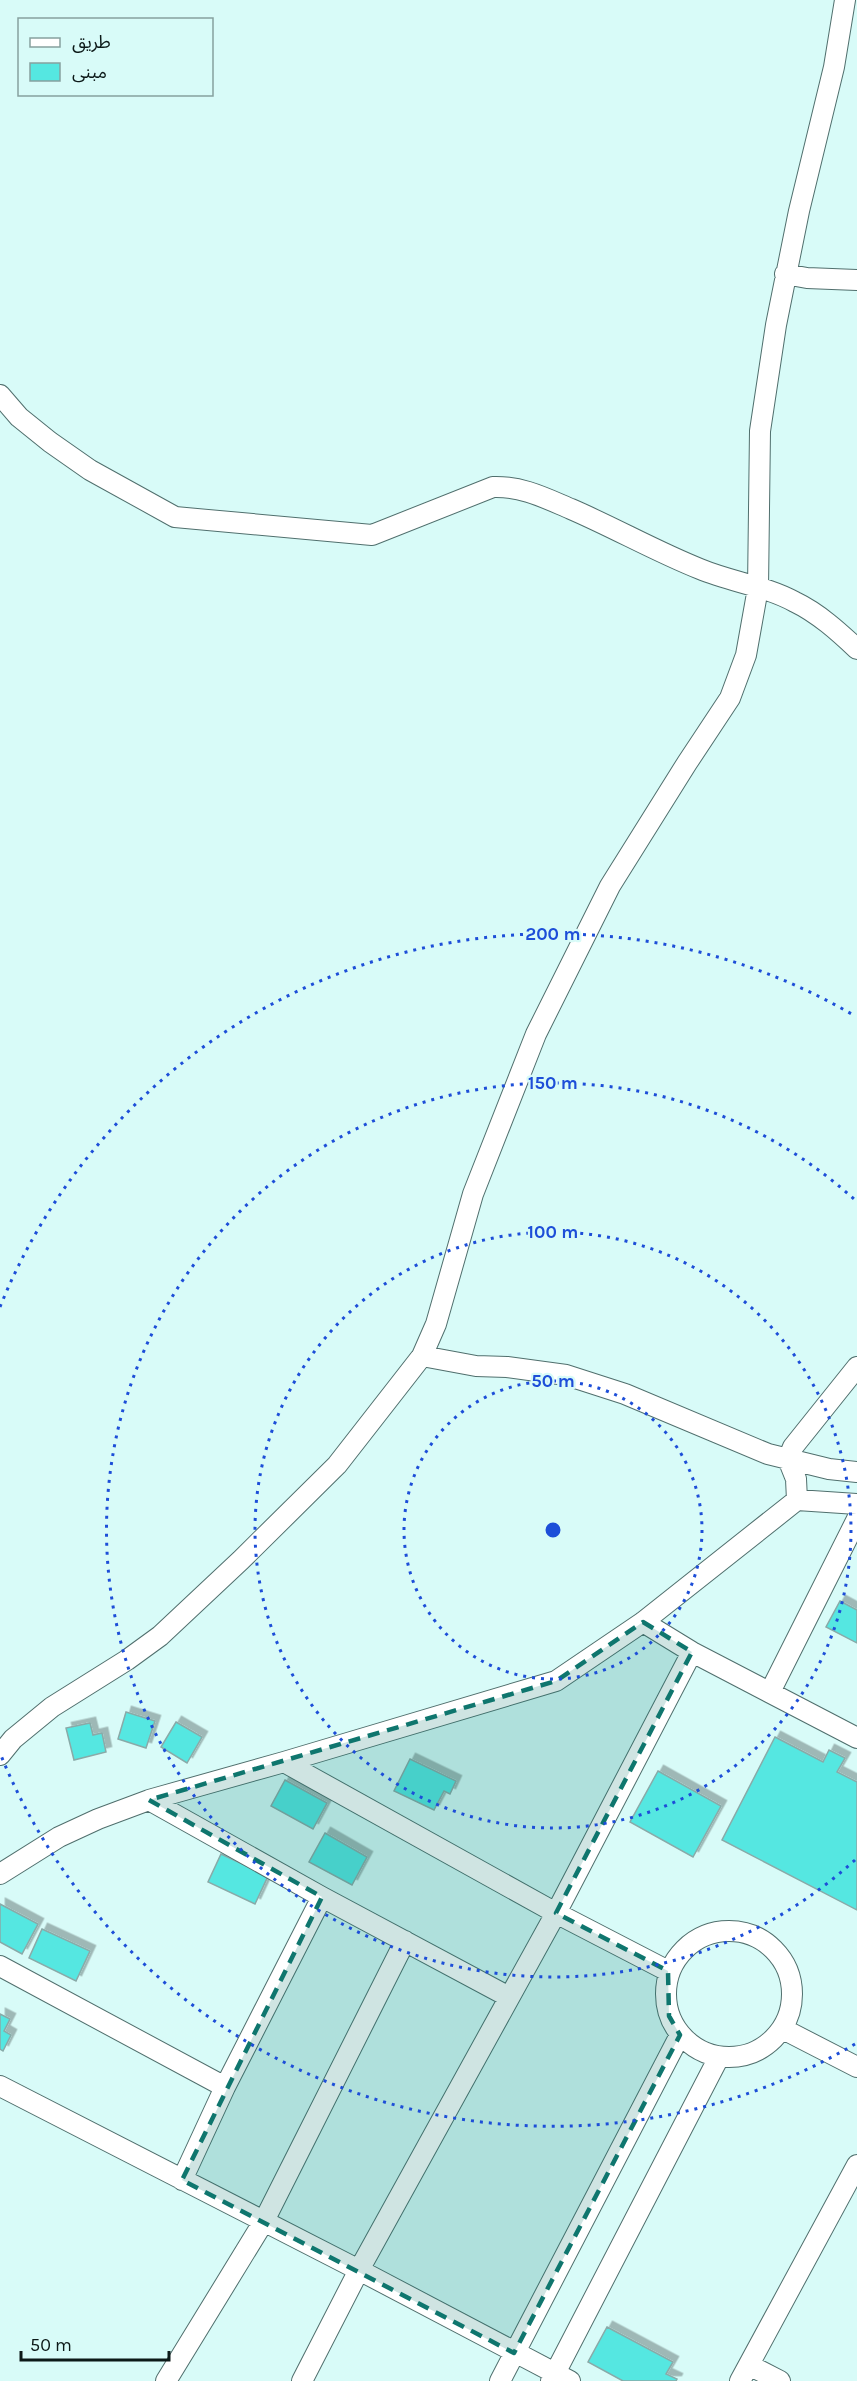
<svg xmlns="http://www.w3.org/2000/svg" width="857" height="2381" font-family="Karla,'Noto Sans Arabic',sans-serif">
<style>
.building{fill:#55e7e1;stroke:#89aaa8;stroke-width:1.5;filter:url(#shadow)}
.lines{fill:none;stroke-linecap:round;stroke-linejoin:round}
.minor-casing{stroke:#506f6d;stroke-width:22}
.minor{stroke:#fff;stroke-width:20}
.marked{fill:#0f766e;fill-opacity:0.2;stroke:#0f766e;stroke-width:4.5;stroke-dasharray:12 8;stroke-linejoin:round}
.ring{fill:none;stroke:#1d4ed8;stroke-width:3;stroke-dasharray:3 6}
.centre{fill:#1d4ed8;stroke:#d8fbf8;stroke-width:3}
.ring-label{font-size:18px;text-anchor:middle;font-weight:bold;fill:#1d4ed8;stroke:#d8fbf8;stroke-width:4.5;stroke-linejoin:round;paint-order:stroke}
</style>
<defs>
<filter id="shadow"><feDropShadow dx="5.5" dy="-5.5" stdDeviation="0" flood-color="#0004"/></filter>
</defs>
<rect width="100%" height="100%" fill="#d8fbf8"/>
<path class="building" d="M 840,1601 L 857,1610 L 857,1643 L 826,1627 Z
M 126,1712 L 155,1721 L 146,1748 L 118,1739 Z
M 176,1722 L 202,1737 L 187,1763 L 161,1747 Z
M 90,1723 L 93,1735 L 102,1733 L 106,1752 L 74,1760 L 66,1728 Z
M 775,1737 L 823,1762 L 829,1750 L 845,1758 L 837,1772 L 857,1782 L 857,1910 L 722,1840 Z
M 410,1759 L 456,1781 L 450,1794 L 444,1791 L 434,1810 L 394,1791 Z
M 658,1771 L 721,1806 L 693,1857 L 630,1822 Z
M 285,1780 L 327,1803 L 313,1829 L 271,1806 Z
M 325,1833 L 367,1857 L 352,1885 L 309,1862 Z
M 221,1854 L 268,1876 L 255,1904 L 208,1882 Z
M 0,1904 L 38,1924 L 22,1954 L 0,1942 Z
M 42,1929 L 90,1951 L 76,1981 L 29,1958 Z
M 0,2014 L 10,2019 L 4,2031 L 11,2035 L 3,2051 L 0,2049 Z
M 607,2327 L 673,2362 L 666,2374 L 677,2379 L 676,2381 L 623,2381 L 588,2362 Z"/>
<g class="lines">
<g class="minor-casing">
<path id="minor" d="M 785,274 L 807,278 L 857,280
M 0,395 L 19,417 L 50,442 L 90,470 L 175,517 L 372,535 L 493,487 C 522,486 545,498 571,509 C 615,528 657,552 700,569 C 731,582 766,586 795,602 C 818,613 839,632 857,649
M 422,1356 L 476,1366 L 507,1367 L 566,1375 L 625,1394 L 768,1454 L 829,1469 L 857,1472
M 797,1500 L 796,1479 L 788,1459 L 793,1447 L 857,1367
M 643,1622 L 692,1652 L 857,1738
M 770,1692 L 857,1519
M 0,1755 L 13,1739 L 52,1707 L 127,1660 L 160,1636 L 241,1560 L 337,1465 L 422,1356 L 436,1324 L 473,1194 L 536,1034 L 610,886 L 687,763 L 730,698 L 746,655 L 758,588 L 760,431 L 776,325 L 799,211 L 834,67 L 845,0
M 284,1762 L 556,1913 L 668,1971
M 149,1800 L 322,1897 L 509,1997
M 0,1874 L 59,1837 L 98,1819 L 149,1800 L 284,1762 L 556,1681 L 643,1622 L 797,1500 L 857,1504
M666 1994a63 63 0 1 1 126 0a63 63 0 1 1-126 0Z
M 0,1966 L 225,2087
M 783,2029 L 857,2067
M 0,2086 L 359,2270 L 570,2381
M 182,2180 L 225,2087 L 322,1897
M 749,2365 L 780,2381
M 166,2381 L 264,2221 L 405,1941
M 302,2381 L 359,2270 L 556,1913 L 692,1652
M 500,2381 L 680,2035
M 551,2381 L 719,2057
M 740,2381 L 857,2165"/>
</g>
<use href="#minor" class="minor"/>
</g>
<path class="marked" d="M 643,1622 L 692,1652 L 556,1913 L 668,1971 L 669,2016 L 680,2035 L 514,2353 L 182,2180 L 322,1897 L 149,1800 L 556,1681 Z"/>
<g class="ring">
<circle cx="553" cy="1530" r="149"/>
<circle cx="553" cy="1530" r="298"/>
<path d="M855 1860A447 447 0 1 1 855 1200"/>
<path d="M855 2044A596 596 0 0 1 0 1753M0 1307A596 596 0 0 1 855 1016"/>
</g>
<circle cx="553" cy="1530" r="9" class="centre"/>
<g class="ring-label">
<text x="553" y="940">200 m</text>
<text x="553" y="1089">150 m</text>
<text x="553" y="1238">100 m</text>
<text x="553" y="1387">50 m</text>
</g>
<rect x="18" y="18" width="195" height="78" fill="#d8fbf8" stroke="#86a19e" stroke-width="1.5"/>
<rect x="30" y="38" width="30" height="9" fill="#ffffff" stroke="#86a19e" stroke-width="1.5"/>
<text x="72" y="48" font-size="18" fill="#0c1918">طريق</text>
<rect x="30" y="63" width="30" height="18" fill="#55e7e1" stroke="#86a19e" stroke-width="1.5"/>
<text x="72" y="78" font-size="18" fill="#0c1918">مبنى</text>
<path d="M21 2351v9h148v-9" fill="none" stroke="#0c1918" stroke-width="3"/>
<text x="30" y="2351" font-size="18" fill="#0c1918" stroke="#d8fbf8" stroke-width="4.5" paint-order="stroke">50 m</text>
</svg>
